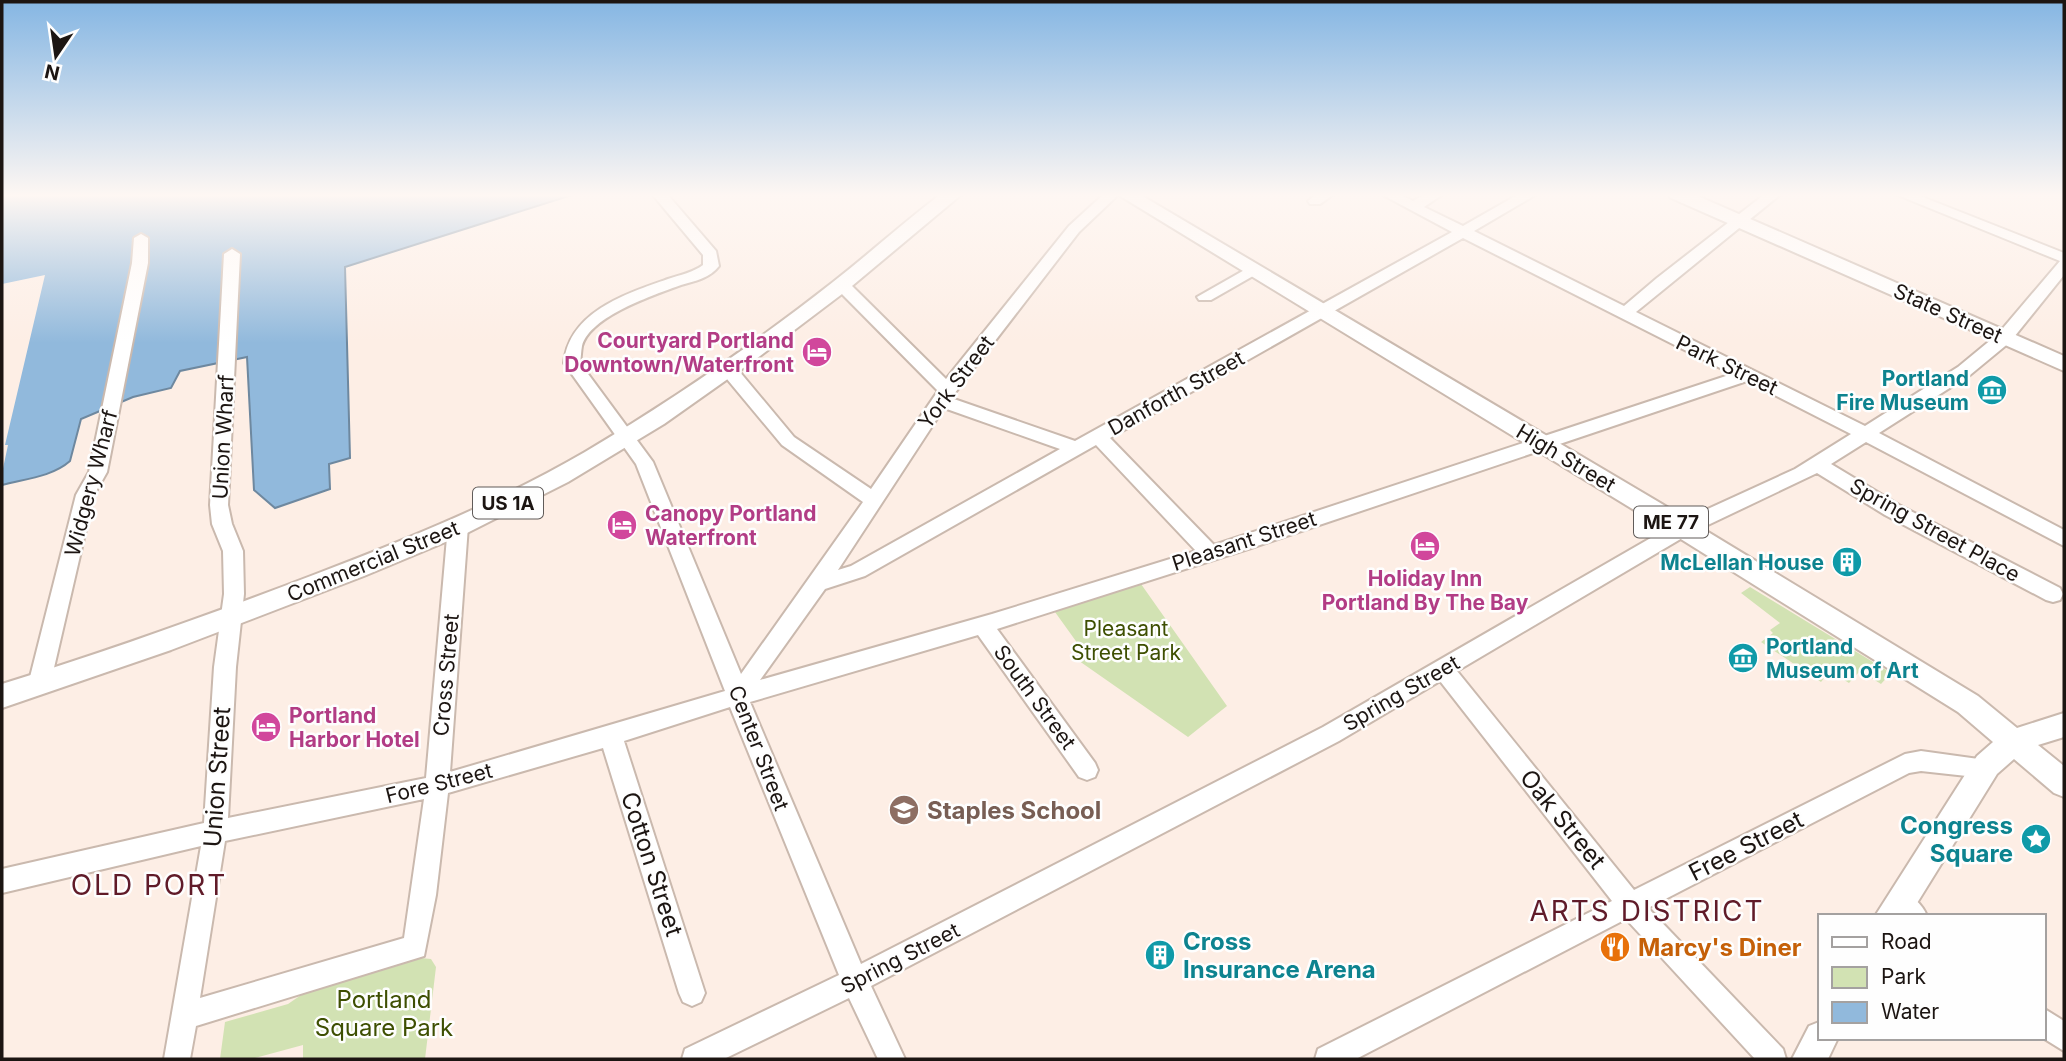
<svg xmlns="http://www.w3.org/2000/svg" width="2066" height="1061" font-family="Inter,sans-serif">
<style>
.green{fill:#d2e2b3}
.water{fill:#91b9dc;stroke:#6e889f;stroke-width:2}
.pier{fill:#fdeee5}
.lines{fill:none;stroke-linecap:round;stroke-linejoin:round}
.minor-casing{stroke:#cab9ae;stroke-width:4}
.major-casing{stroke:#cab9ae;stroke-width:4}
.minor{fill:#fff;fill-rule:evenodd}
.major{fill:#fff;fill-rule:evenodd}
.labels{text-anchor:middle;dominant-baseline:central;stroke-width:5;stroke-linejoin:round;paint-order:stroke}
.shield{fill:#fefefe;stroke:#605b59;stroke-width:2}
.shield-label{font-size:19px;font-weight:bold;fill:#1c1512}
.street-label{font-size:21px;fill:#1c1512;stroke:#fefefe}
.hotel-label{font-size:21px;font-weight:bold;fill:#b23c85;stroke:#fefefe;text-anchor:start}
.culture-label{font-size:21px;font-weight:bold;fill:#0d838f;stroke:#fefefe;text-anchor:end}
.park-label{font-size:21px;fill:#3e4f02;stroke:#fefefe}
.near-street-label{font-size:24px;fill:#1c1512;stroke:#fefefe}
.near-education-label{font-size:24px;font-weight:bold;fill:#785e54;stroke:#fefefe;text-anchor:start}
.near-culture-label{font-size:24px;font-weight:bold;fill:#0d838f;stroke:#fefefe;text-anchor:end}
.near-food-label{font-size:24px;font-weight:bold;fill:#c56008;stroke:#fefefe;text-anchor:start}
.near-park-label{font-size:24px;fill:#3e4f02;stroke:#fefefe}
.near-neighbourhood-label{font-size:28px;letter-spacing:2px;fill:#601b29;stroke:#fefefe}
</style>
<rect width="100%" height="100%" fill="#fdeee5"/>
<path class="green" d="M 1141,584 L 1227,706 L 1188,737 L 1072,656 L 1083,651 L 1055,612 Z
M 1750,587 L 1891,673 L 1881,684 L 1860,671 L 1849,683 L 1830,671 L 1821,682 L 1761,642 L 1773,633 L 1770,630 L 1780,623 L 1741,593 Z
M 421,958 L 431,959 L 436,967 L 425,1059 L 303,1059 L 303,1045 L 251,1059 L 220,1059 L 225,1022 L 288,1004 L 320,982 Z"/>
<path class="water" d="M 2,194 L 575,194 L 345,267 L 350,458 L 329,464 L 330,489 L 275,508 L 254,490 L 247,357 L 180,371 L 171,388 L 133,397 L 81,419 L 70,461 C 52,477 24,479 2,485 Z"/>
<path class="pier" d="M 45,275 L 5,445 L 8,445 L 2,473 L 2,284 Z"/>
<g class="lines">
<g class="minor-casing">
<path id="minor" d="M 652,194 L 667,194 L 716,251 L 719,266 C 710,278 695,281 681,285 C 654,295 590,316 582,346 C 581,351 581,357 580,363 L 653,462 L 741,674 L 863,502 L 782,445 L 722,373 L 720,369 L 722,365 L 734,365 L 794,437 L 871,489 L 938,391 L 836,288 L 834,285 L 836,282 L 848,282 L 946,379 L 1069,226 L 1104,194 L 1119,194 L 1079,232 L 951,398 L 1075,441 L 1452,232 L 1381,194 L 1399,194 L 1413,201 L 1425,194 L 1443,194 L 1424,207 L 1463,226 L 1519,194 L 1537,194 L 1474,231 L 1624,306 L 1657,278 L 1765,194 L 1781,194 L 1636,312 L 1865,426 L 1958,367 L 1998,334 L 2060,261 L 1895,194 L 1915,194 L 2064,253 L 2064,275 L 2010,342 L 1970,375 L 1879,433 L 2064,530 L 2064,546 L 1866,442 L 1831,464 L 1899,505 L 2060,588 L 2063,594 L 2060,600 L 2053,602 L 2046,600 L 1885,515 L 1817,473 L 1689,534 L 1457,671 L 1634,890 L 1905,754 L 1921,751 L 1993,761 L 1996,768 L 1993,775 L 1985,778 L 1921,771 L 1909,773 L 1648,908 L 1783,1049 L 1786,1059 L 1755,1059 L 1626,919 L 1356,1059 L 1315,1059 L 1318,1049 L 1612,901 L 1440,681 L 1339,741 L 871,986 L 905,1059 L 878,1059 L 849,998 L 724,1059 L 682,1059 L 685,1049 L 839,975 L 730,707 L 624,741 L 705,993 L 701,1002 L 692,1006 L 683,1002 L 679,993 L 603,748 L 448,793 L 436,895 L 424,956 L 196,1026 L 190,1059 L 164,1059 L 201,846 L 2,893 L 2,869 L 204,823 L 214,667 L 224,594 L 223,551 L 212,524 L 210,505 L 224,254 L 232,249 L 240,254 L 228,505 L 232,524 L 243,551 L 244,594 L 236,667 L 228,818 L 426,778 L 448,526 L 451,521 L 465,521 L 468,526 L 450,772 L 725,691 L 636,464 L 564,363 C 569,312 625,294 668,279 C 680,275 694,272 703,265 L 703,255 ZM 1463,238 L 1732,374 L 1214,545 L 1110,438 ZM 1747,381 L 1851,434 L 1795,469 L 1675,524 L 1323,727 L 861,964 L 750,702 L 978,635 L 1079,777 L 1087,780 L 1095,777 L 1098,770 L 1095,763 L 997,629 L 1251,548 ZM 944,408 L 1060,449 L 851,566 L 838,570 ZM 1096,445 L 1196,551 L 992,614 L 760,680 L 825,589 L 865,576 ZM 424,799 L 404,938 L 200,998 L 225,841 Z
M 1317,194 L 1334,194 L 1320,204 L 1310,204 L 1308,201 Z
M 141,234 L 148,238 L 148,263 L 107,472 L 94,495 L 50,685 L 47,691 L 39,694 L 31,691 L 28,685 L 76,495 L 89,472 L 132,263 L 134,238 Z
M 1255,264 L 1263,269 L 1260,272 L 1211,300 L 1199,300 L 1197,297 Z
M 1899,890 C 1911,895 1922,903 1927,916 L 1896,916 L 1887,902 L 1890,894 Z
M 2043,1008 L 2064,1021 L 2064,1051 L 2043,1038 Z"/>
</g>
<g class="major-casing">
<path id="major" d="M 941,194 L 962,194 L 846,291 L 756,359 L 664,424 L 568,482 L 467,533 L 364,576 L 171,650 L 2,708 L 2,684 C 108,651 212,614 316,574 C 408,539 499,502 585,452 C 671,401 754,344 833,282 C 869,254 904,222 941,194 Z
M 1117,194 L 1139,194 L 1662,504 L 1978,696 L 2017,728 L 2064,713 L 2064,737 L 2038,745 L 2064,766 L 2064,797 L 2054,793 L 2014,759 L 1997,774 L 1909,916 L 1875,916 L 1977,756 L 1993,742 L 1958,712 L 1644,516 Z
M 1668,194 L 1693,194 L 2064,356 L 2064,371 L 1671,198 Z
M 1819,1022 L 1819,1038 L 1838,1038 L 1828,1059 L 1792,1059 L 1809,1026 Z"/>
</g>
<use href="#minor" class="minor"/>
<use href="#major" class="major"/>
</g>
<linearGradient id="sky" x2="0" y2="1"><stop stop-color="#85b6e3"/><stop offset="0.57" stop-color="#fef7f3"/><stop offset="1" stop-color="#fef7f3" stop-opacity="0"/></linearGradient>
<rect width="2066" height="343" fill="url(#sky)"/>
<defs>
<g id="hotel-disc" transform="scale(1.575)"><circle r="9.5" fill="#d1479c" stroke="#fefefe"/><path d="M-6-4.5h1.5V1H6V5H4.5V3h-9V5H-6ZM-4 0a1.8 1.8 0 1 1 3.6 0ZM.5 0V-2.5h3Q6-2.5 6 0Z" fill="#fff"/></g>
<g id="museum-disc" transform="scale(1.575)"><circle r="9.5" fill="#0f9aa8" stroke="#fefefe"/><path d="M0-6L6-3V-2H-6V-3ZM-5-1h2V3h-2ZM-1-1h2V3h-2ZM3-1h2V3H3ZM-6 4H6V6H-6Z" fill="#fff"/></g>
<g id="building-disc" transform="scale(1.575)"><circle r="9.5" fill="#0f9aa8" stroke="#fefefe"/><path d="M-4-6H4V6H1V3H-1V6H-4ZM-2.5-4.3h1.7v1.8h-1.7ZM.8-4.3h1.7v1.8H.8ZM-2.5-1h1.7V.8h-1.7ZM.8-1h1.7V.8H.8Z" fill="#fff"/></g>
<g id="school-disc" transform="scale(1.575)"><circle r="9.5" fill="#8d6e63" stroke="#fefefe"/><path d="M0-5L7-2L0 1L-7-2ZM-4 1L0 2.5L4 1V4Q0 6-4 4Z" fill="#fff"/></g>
<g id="sight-disc" transform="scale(1.575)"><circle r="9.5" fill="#0f9aa8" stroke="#fefefe"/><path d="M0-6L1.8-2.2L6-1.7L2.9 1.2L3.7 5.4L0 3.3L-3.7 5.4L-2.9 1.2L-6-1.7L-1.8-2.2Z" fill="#fff"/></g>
<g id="restaurant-disc" transform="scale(1.575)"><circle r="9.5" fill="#e8710a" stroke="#fefefe"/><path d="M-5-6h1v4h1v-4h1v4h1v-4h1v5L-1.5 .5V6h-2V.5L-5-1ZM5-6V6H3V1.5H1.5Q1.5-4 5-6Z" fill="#fff"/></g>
</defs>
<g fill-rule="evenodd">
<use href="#hotel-disc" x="817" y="352"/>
<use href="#museum-disc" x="1992" y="390"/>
<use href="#hotel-disc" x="622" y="525"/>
<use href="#hotel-disc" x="1425" y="546"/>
<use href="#building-disc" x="1847" y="562"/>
<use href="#museum-disc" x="1743" y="658"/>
<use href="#hotel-disc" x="266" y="727"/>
<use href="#school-disc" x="904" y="810"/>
<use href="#sight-disc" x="2036" y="839"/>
<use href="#restaurant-disc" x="1615" y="947"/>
<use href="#building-disc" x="1160" y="955"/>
</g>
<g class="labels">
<g class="shield">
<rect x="473" y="487.5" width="70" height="31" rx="5"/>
<rect x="1634" y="506.5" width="74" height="31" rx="5"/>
</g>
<g class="shield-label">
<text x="508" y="503">US 1A</text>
<text x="1671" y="522">ME 77</text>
</g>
<g class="street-label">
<text transform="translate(1948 313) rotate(24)">State Street</text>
<text transform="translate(1727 365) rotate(26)">Park Street</text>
<text transform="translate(956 382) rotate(-53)">York Street</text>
<text transform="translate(1176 393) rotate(-29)">Danforth Street</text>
<text transform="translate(223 437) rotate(-87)">Union Wharf</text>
<text transform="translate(1566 458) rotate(31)">High Street</text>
<text transform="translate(91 483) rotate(-75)">Widgery Wharf</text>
<text transform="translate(1935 530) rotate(29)">Spring Street Place</text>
<text transform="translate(1244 541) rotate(-18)">Pleasant Street</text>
<text transform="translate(373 561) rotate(-22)">Commercial Street</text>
<text transform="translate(446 675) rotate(-85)">Cross Street</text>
<text transform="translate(1401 693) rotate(-30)">Spring Street</text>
<text transform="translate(1035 697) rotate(54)">South Street</text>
<text transform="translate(759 748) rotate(69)">Center Street</text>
<text transform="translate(439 783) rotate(-14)">Fore Street</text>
<text transform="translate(900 958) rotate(-27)">Spring Street</text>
</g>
<g class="hotel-label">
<text x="794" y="340" text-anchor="end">Courtyard Portland<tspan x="794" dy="24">Downtown/Waterfront</tspan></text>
<text x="645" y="513">Canopy Portland<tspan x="645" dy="24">Waterfront</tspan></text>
<text x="1425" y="578" text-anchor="middle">Holiday Inn<tspan x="1425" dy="24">Portland By The Bay</tspan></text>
<text x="289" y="715">Portland<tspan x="289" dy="24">Harbor Hotel</tspan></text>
</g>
<g class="culture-label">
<text x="1969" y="378">Portland<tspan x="1969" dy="24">Fire Museum</tspan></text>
<text x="1824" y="562">McLellan House</text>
<text x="1766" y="646" text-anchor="start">Portland<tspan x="1766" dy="24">Museum of Art</tspan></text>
</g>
<g class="park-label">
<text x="1126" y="628">Pleasant<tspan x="1126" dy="24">Street Park</tspan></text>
</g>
<g class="near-street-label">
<text transform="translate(217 777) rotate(-86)">Union Street</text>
<text transform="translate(1563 819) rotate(51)">Oak Street</text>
<text transform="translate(1746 846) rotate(-27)">Free Street</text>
<text transform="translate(652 864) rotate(72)">Cotton Street</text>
</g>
<g class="near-education-label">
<text x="927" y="810">Staples School</text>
</g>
<g class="near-culture-label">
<text x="2013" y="825">Congress<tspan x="2013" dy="28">Square</tspan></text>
<text x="1183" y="941" text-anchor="start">Cross<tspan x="1183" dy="28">Insurance Arena</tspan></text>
</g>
<g class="near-food-label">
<text x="1638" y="947">Marcy's Diner</text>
</g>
<g class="near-park-label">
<text x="384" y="999">Portland<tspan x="384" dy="28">Square Park</tspan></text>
</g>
<g class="near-neighbourhood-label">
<text x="149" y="885">OLD PORT</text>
<text x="1647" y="911">ARTS DISTRICT</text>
</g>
</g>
<rect width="2066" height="1061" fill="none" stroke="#1c1512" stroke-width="7"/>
<rect x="1818" y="914" width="228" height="126" fill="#fefefe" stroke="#a4a1a0" stroke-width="2"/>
<rect x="1832" y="937" width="35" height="10" fill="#ffffff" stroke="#a4a1a0" stroke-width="2"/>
<text x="1881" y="949" font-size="21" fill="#1c1512">Road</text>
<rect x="1832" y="967" width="35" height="21" fill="#d2e2b3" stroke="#a4a1a0" stroke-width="2"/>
<text x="1881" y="984" font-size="21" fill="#1c1512">Park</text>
<rect x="1832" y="1002" width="35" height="21" fill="#91b9dc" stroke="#a4a1a0" stroke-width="2"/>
<text x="1881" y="1019" font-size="21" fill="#1c1512">Water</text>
<g transform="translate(56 56) rotate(193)" stroke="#fefefe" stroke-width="5" paint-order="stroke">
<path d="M0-5L12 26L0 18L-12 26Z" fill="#1c1512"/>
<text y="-10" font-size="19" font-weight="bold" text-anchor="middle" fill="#1c1512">N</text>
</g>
</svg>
